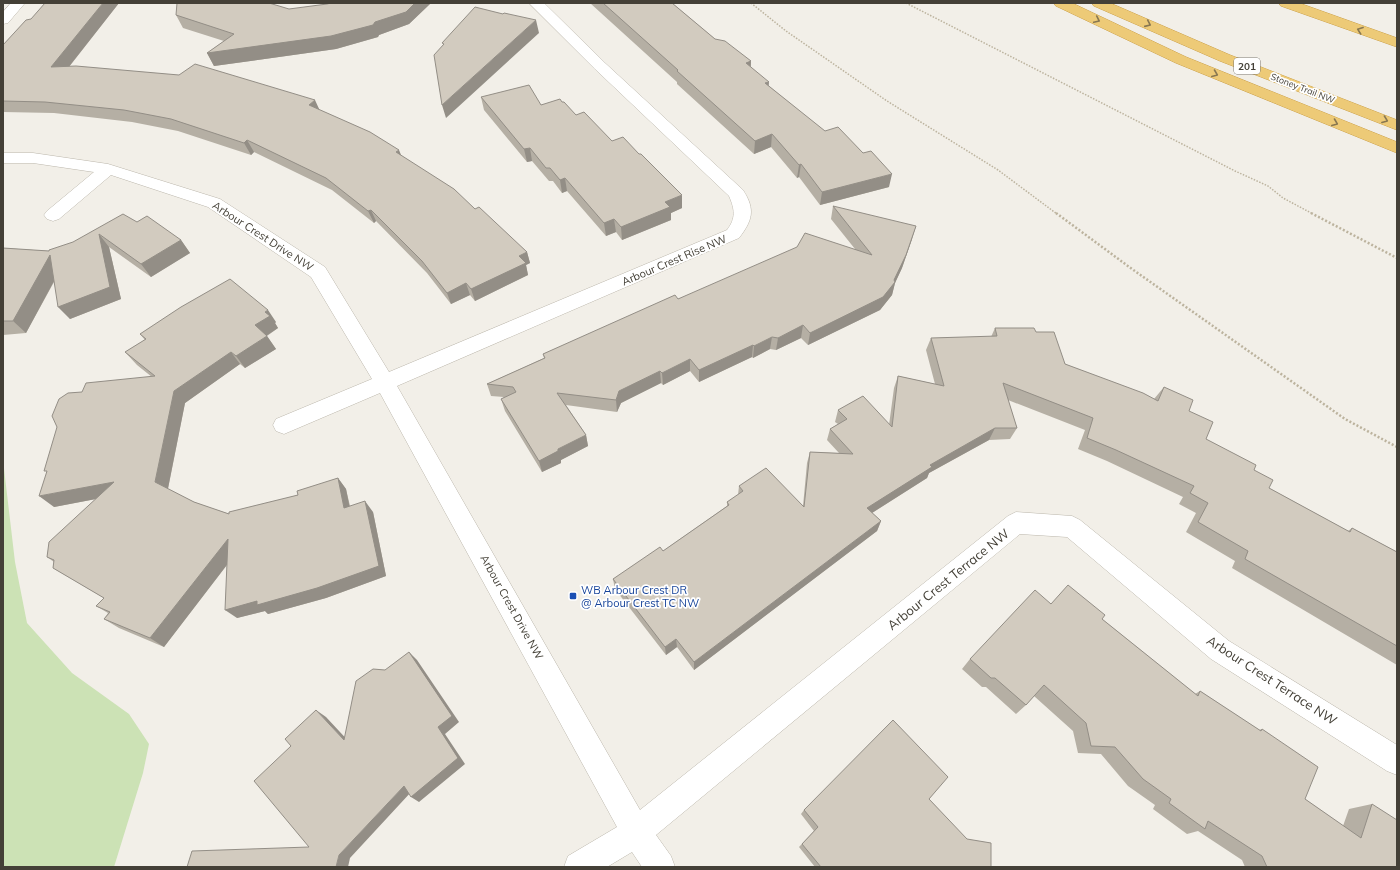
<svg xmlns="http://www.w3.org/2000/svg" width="1400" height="870" font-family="Mulish,sans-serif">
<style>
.green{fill:#cce2b5}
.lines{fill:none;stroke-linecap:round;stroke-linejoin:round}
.minor-casing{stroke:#bcb7ac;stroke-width:1}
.highway-casing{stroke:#cba048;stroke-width:1}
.path-far1{stroke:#bcb39e;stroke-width:1.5;stroke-dasharray:1.5 1.5;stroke-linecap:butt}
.path{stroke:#bcb39e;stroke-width:2.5;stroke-dasharray:2 2;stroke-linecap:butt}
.minor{fill:#fff;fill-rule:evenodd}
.highway{fill:#edca77;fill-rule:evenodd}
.wall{fill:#b5afa4}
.shaded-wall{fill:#938e86}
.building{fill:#d2cbbf;stroke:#938e86}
.oneway{stroke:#887751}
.transit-dot{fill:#1a4fb4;stroke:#fff;stroke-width:1.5}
.labels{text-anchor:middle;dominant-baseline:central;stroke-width:3.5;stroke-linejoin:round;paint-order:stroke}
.far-street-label{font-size:9px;fill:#444037;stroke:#fff}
.shield{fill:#fff;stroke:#7c7973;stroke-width:1}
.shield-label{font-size:10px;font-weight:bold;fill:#444037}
.street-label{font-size:11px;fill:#444037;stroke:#fff}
.transit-label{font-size:11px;fill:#164399;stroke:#fff;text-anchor:start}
.near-street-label{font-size:13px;fill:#444037;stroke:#fff}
</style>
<rect width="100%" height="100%" fill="#f2efe8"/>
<path class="green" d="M 3,460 L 15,562 L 27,623 L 72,673 L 129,714 L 149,744 L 143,773 L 114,867 L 3,867 Z"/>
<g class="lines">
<g class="minor-casing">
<path id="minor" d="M 11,3 L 25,3 L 8,23 L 3,24 L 3,12 Z
M 529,3 L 544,3 L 605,63 L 743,190 C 756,210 752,221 739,238 L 397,386 L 640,810 L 1008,516 L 1016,512 L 1072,516 L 1080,520 L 1229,641 L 1397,745 L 1397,775 L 1387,771 L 1211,659 L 1067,537 L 1020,534 L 656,835 L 671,856 L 675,867 L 642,867 L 632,852 L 607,867 L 564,867 L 568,856 L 617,827 L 380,393 L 284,434 L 276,431 L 273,425 L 276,419 L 372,379 L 311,277 L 208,207 L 111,175 L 59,219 L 53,221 L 47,219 L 44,215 L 47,211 L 94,172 L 33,163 L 3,163 L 3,153 L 33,153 L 108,164 L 220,199 L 325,267 L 389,372 L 727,230 C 736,218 735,210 729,196 L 595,69 Z"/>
</g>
<g class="highway-casing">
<path id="highway" d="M 1054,3 L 1072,3 L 1186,57 L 1397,142 L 1397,153 L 1176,63 L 1056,6 Z
M 1092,3 L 1110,3 L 1230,55 L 1397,120 L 1397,130 L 1220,61 L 1094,6 Z
M 1279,3 L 1299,3 L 1397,38 L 1397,47 L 1281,6 Z"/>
</g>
<path class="path-far1" d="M 751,3 L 786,31 L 887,101 L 998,170 L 1057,214
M 906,3 L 1235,171 L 1268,186 L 1283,198 L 1313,214"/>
<path class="path" d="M 1056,213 L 1132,269 L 1345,419 L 1397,447
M 1311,213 L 1397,258"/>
<use href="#minor" class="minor"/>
<use href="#highway" class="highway"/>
</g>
<path class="wall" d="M 119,3 L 69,67 L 319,110 L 401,156 L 475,209 L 527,252 L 530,263 L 526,265 L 528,275 L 475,301 L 470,295 L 451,304 L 427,273 L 376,221 L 374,223 L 332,190 L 254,152 L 251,155 L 178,131 L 132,122 L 54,113 L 3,112 L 3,45 L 31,19 Z
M 590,3 L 672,3 L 715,39 L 751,61 L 751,67 L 769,86 L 889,187 L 820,205 L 799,177 L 797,178 L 771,147 L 754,154 L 677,84 L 677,82 Z
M 430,4 L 409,24 L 379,35 L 378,37 L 336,49 L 214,66 L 207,53 L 224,41 L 183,28 L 176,15 L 289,9 Z
M 481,97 L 541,105 L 562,102 L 576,115 L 612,141 L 682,208 L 671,213 L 671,220 L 622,240 L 616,232 L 606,236 L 567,191 L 562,193 L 553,181 L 549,181 L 532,161 L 527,162 L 484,110 Z
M 833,206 L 912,239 L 902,268 L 895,283 L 892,295 L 880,310 L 808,345 L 801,338 L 776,350 L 770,349 L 753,358 L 752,357 L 699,382 L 690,371 L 663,385 L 661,383 L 621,403 L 617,412 L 566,405 L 586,435 L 588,446 L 561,460 L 561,463 L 542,472 L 505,411 L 501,399 L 504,397 L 491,396 L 487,384 L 544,358 L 543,354 L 678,299 L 855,249 L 831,219 Z
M 137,222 L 181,240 L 190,253 L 151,277 L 109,247 L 121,299 L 70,319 L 54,282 L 26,333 L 3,335 L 3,248 L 49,251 Z
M 276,322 L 275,323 L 278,328 L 267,336 L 276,349 L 245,368 L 240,364 L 185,403 L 168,489 L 194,502 L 229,514 L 298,495 L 338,478 L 346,489 L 350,506 L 373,512 L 386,576 L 326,598 L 268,614 L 265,611 L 237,618 L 227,565 L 164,647 L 119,628 L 104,619 L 108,613 L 96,606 L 104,598 L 53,568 L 54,562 L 47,557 L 96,499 L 54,507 L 82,392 L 152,377 L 137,365 L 125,352 L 145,340 L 140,334 Z
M 995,328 L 1036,332 L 1065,364 L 1154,399 L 1164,387 L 1189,411 L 1206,439 L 1254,470 L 1269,488 L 1348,531 L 1352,528 L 1397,552 L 1397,665 L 1232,568 L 1235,561 L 1186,532 L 1196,513 L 1179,504 L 1183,497 L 1107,461 L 1078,449 L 1085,430 L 1008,400 L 1017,428 L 1010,439 L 989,440 L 929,473 L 927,478 L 872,513 L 881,521 L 877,531 L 694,670 L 677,647 L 666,655 L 615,589 L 613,579 L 663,551 L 727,506 L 727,502 L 738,495 L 739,486 L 803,506 L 807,463 L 810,452 L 839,453 L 827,440 L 830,429 L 838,424 L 835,422 L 838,410 L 889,425 L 894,388 L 898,376 L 935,384 L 926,350 L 931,338 L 991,337 Z
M 1051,603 L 1102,619 L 1195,694 L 1200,691 L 1259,730 L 1262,729 L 1305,799 L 1343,826 L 1349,809 L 1372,804 L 1397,867 L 1245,867 L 1242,860 L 1198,831 L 1187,834 L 1153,809 L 1155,805 L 1128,786 L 1101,754 L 1078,753 L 1073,731 L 1034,696 L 1026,705 L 1016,714 L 986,687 L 982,687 L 962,669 L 970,659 Z
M 929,799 L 991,867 L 815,867 L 799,847 L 814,831 L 801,814 L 804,810 Z"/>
<path class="shaded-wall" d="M 103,3 L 119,3 L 60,78 L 51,67 Z
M 415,3 L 431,3 L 409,24 L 379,35 L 378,37 L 336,49 L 214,66 L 207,53 L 375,22 Z
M 536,20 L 539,33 L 446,118 L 442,105 Z
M 751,61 L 750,74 L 746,63 Z
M 769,82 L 768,95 L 765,83 Z
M 315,100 L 320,111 L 309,105 Z
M 772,134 L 771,147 L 754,154 L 755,141 Z
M 247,140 L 254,152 L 251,155 L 244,143 Z
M 530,148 L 532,161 L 527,162 L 524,149 Z
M 399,150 L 404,162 L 396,152 Z
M 801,164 L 799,177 L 797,178 L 799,165 Z
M 892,174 L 889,187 L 820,205 L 822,192 Z
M 565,178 L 567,191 L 562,193 L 560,180 Z
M 682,195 L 682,208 L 671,213 L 671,220 L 622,240 L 621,227 L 665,202 Z
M 371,210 L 376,221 L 374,223 L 368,211 Z
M 614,219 L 616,232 L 606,236 L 604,223 Z
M 916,226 L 912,239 L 902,268 L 895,283 L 892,295 L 880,310 L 808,345 L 810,333 Z
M 99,234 L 109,247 L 121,299 L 70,319 L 58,307 Z
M 181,240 L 190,253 L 151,277 L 141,264 Z
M 527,252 L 530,263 L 526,265 L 528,275 L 475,301 L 471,289 L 519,256 Z
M 50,255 L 61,268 L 26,333 L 13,321 Z
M 466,283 L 470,295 L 451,304 L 447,293 Z
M 268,310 L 276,322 L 275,323 L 278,328 L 263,338 L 255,325 L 265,312 Z
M 803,325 L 801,338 L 776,350 L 778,338 Z
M 267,336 L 276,349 L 245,368 L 236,356 Z
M 772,337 L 770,349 L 753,358 L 754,346 Z
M 753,345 L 752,357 L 699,382 L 699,370 Z
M 231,352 L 240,364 L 185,403 L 167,493 L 155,482 L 174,391 Z
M 690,359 L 690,371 L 663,385 L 662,373 Z
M 660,371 L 661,383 L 621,403 L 617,412 L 616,400 L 619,391 Z
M 995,428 L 989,440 L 929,473 L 927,478 L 864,518 L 867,508 L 930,465 Z
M 586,435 L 588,446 L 561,460 L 561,463 L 542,472 L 539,461 L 558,449 Z
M 338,478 L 346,489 L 352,519 L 344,508 Z
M 114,482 L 127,493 L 54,507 L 39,496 Z
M 365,501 L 373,512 L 386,576 L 326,598 L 268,614 L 265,611 L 237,618 L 225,610 Z
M 881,521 L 877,531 L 694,670 L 694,662 Z
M 228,539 L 239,549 L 164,647 L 150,638 Z
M 676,639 L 677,647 L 666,655 L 665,647 Z
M 409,652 L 417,660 L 459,722 L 445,734 L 465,764 L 419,802 L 411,797 L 438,727 Z
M 316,710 L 326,717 L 353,746 L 344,740 Z
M 404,786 L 412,791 L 350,858 L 348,867 L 336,867 L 339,855 Z"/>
<path class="building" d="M 45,3 L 103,3 L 51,67 L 76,66 L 179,75 L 195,64 L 315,100 L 309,105 L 370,132 L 399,150 L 396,152 L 454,189 L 475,209 L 479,207 L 527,252 L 519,256 L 526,263 L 471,289 L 466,283 L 447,293 L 422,261 L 371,210 L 368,211 L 326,178 L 247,140 L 244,143 L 171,119 L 124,110 L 45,102 L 3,101 L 3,45 L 26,20 L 31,19 Z
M 177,3 L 269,3 L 289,9 L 327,4 L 331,3 L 415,3 L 406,12 L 375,22 L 373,25 L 331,36 L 207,53 L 234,34 L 176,15 Z
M 603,3 L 672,3 L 715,39 L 725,41 L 751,61 L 746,63 L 769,82 L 765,83 L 825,131 L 838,127 L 863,153 L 871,151 L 892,174 L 822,192 L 801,164 L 799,165 L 772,134 L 755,141 L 677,71 L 678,70 Z
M 475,7 L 503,14 L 504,13 L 536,20 L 442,105 L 434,55 L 444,44 L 442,43 Z
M 529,85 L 541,105 L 560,99 L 562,102 L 564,102 L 576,115 L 584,112 L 612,141 L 623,137 L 639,154 L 641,154 L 682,195 L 665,202 L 670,207 L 621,227 L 614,219 L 604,223 L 565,178 L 560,180 L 550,168 L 546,168 L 530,148 L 524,149 L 481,97 Z
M 833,206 L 916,226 L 906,255 L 894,280 L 895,282 L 883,297 L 810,333 L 803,325 L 778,338 L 772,337 L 754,346 L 753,345 L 699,370 L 690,359 L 662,373 L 660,371 L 619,391 L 616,400 L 557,393 L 586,435 L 558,449 L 558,451 L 539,461 L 501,399 L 516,392 L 513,387 L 487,384 L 545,358 L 543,354 L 675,295 L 678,299 L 797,247 L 805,233 L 872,255 Z
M 123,214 L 137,222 L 147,216 L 181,240 L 141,264 L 99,234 L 110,287 L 58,307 L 50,255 L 13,321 L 3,321 L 3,248 L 49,251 L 49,250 L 73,242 Z
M 230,279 L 268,310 L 265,312 L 270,316 L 255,325 L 267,336 L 236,356 L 231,352 L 174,391 L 155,482 L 194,502 L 229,514 L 229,512 L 298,495 L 297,491 L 338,478 L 344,508 L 365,501 L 379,566 L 317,588 L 257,605 L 257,601 L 225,610 L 228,539 L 150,638 L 104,619 L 110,612 L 96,606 L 104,598 L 53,568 L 54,560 L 47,557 L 49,542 L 114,482 L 39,496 L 47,471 L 44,471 L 57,427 L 52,416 L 59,399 L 68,393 L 82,392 L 86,383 L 155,376 L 125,352 L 146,339 L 140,334 L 181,307 Z
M 995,328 L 1034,328 L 1036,332 L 1054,332 L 1065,364 L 1143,393 L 1158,401 L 1164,387 L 1193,400 L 1189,411 L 1213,422 L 1206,439 L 1256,465 L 1254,470 L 1273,480 L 1269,488 L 1350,532 L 1352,528 L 1397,552 L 1397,646 L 1245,559 L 1248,551 L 1198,522 L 1208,503 L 1190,493 L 1194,486 L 1116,450 L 1087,438 L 1093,418 L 1003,383 L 1017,428 L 995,428 L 930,465 L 932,467 L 867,508 L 881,521 L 694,662 L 676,639 L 665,647 L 613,579 L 660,547 L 663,551 L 729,505 L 727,502 L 743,491 L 739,486 L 766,468 L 804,507 L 810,452 L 853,454 L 830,429 L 847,419 L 838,410 L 863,396 L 892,427 L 898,376 L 944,386 L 931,338 L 997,336 Z
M 1068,585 L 1105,615 L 1102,619 L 1198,696 L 1200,691 L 1261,731 L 1262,729 L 1318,767 L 1305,799 L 1361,838 L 1372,804 L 1397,820 L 1397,867 L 1267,867 L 1262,856 L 1208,821 L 1205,829 L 1169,803 L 1171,799 L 1143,779 L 1115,747 L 1091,746 L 1086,723 L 1044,685 L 1026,705 L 995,678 L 991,678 L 970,659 L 1035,590 L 1051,604 Z
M 409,652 L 452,716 L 438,727 L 458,758 L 411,797 L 404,786 L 339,855 L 336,867 L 187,867 L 192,851 L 309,847 L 254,781 L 291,746 L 285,739 L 316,710 L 344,740 L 356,681 L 373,669 L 385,670 Z
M 893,720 L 948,777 L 929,799 L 967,839 L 991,843 L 991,867 L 821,867 L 802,844 L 818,827 L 804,810 Z"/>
<defs><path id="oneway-chevron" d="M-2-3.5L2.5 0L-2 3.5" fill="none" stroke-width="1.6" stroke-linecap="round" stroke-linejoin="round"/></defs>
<g class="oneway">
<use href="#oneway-chevron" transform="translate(1097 20) rotate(25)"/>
<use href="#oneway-chevron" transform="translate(1148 24) rotate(24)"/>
<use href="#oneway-chevron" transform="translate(1360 30) rotate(-160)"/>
<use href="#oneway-chevron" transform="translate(1215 74) rotate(22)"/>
<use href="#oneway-chevron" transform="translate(1385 120) rotate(21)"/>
<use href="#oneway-chevron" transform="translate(1335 123) rotate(22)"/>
</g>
<rect class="transit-dot" x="569" y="592" width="8" height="8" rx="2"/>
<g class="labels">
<g class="far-street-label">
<text transform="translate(1303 88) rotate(21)">Stoney Trail NW</text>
</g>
<rect class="shield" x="1234" y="58" width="26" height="16" rx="3"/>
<g class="shield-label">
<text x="1247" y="66">201</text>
</g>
<g class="street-label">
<text transform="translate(263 236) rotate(33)">Arbour Crest Drive NW</text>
<text transform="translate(674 260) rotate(-23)">Arbour Crest Rise NW</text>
<text transform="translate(512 607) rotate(61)">Arbour Crest Drive NW</text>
</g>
<g class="transit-label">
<text x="581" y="590">WB Arbour Crest DR<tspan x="581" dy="13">@ Arbour Crest TC NW</tspan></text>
</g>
<g class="near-street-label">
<text transform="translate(948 579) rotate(-39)">Arbour Crest Terrace NW</text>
<text transform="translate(1272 680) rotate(33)">Arbour Crest Terrace NW</text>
</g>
</g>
<rect width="1400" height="870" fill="none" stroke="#444037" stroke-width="8"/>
</svg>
